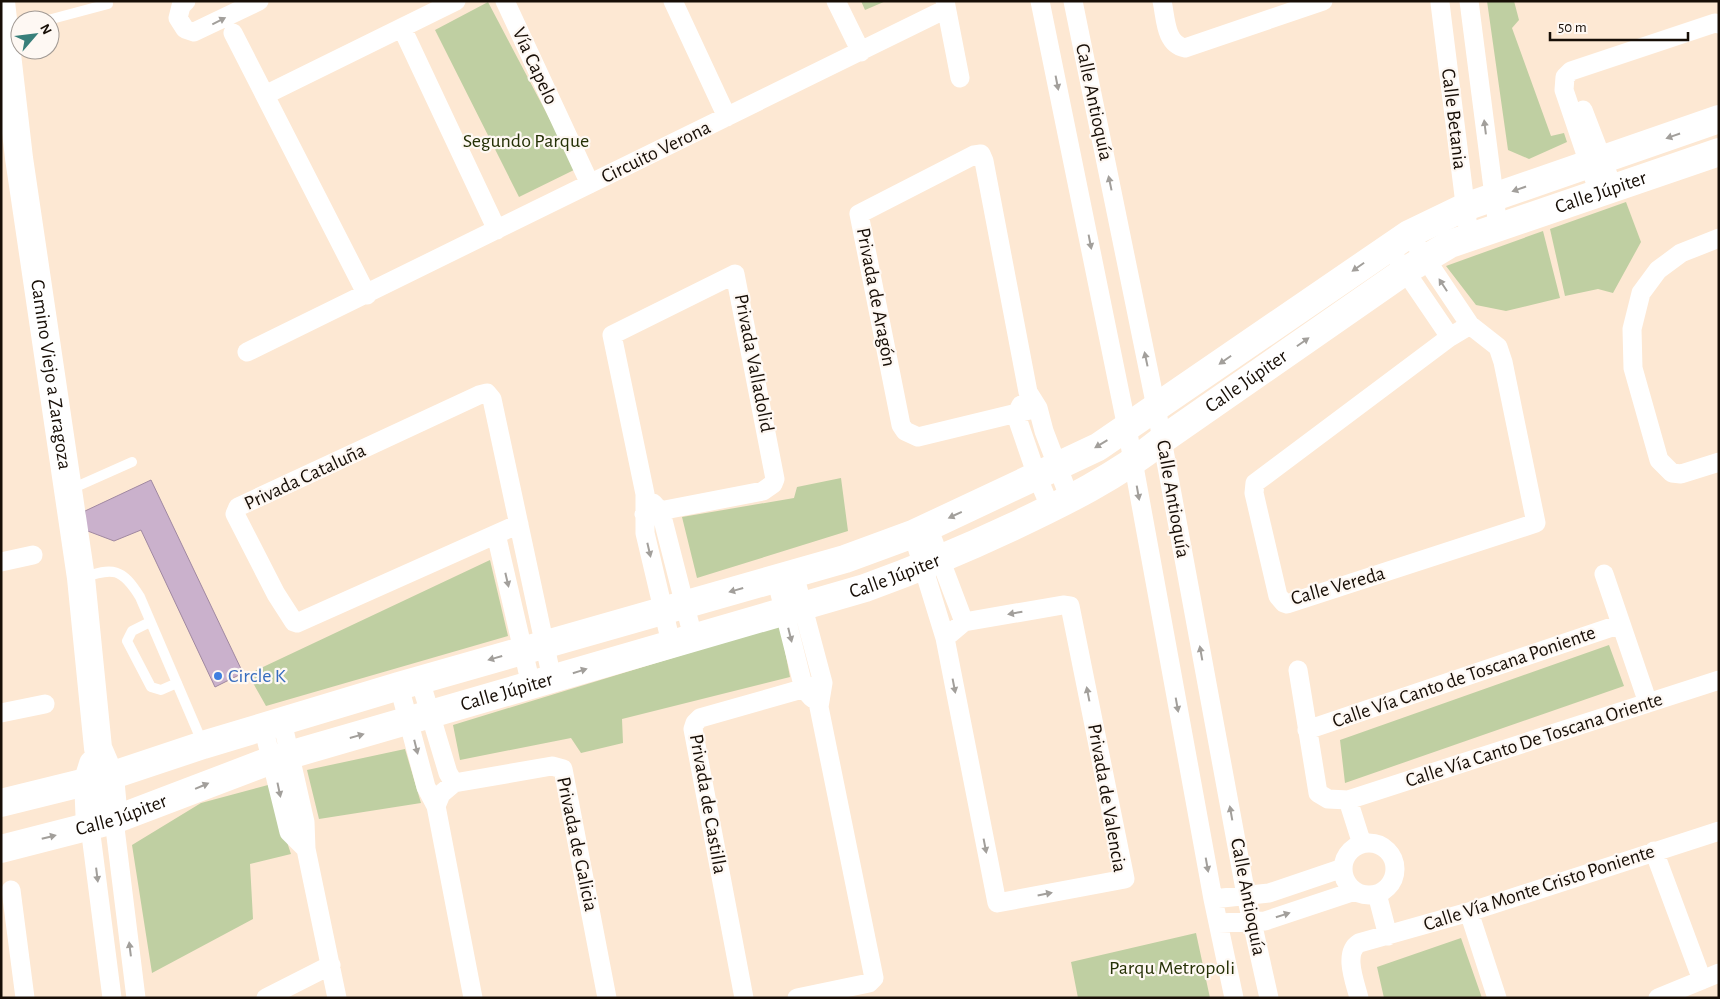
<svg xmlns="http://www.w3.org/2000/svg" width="1720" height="999" font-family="'Alegreya Sans',sans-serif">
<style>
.green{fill:#bfcfa2}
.building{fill:#cab1cc;stroke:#a088a1}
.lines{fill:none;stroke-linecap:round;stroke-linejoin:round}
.lane{stroke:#fff;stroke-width:10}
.street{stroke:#fff;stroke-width:19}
.secondary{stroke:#fff;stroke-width:28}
.oneway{fill:#a29f9b}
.shop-dot{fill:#3f7fe0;stroke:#fef8f3;stroke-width:2}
.labels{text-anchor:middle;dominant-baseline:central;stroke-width:4.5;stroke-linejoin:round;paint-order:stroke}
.street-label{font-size:20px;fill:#170e06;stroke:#fef8f3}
.park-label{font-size:20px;fill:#253106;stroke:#fef8f3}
.shop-label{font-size:20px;fill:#366cbe;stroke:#fef8f3;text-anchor:start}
</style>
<rect width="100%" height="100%" fill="#fde8d3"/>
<path class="green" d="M 861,1 L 886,1 L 865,10 Z
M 1487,1 L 1514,1 L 1519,20 L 1512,28 L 1551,136 L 1564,133 L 1567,142 L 1529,159 L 1508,150 Z
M 488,2 L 576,169 L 519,197 L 435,30 Z
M 1626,202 L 1641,242 L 1613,293 L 1598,289 L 1565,296 L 1550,229 Z
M 1543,231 L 1560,298 L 1506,311 L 1476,305 L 1446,266 Z
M 841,478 L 848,531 L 697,578 L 682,517 L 794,498 L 797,487 Z
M 490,560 L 508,636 L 266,706 L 248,674 Z
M 780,625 L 790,677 L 622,719 L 623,743 L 581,753 L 571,738 L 460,760 L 453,725 Z
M 1609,645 L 1624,686 L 1345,783 L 1340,740 Z
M 405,749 L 421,803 L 319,819 L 307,770 Z
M 268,785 L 291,854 L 250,864 L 253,919 L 152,973 L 132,845 L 201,803 Z
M 1196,933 L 1210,998 L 1078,998 L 1071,962 Z
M 1461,938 L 1482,998 L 1384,998 L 1377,967 Z"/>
<path class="building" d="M 151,480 L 243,673 L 215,687 L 141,530 L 114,541 L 85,530 L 85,511 Z"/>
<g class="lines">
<path class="lane" d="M 48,20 L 108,4
M 69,490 L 132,462
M 82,578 C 113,567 122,568 140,597 L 203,744
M 150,622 L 132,631 L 127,641 L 151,687 L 161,690 L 177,683"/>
<path class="street" d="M 186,1 L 181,6 L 178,18 L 185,29 L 194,32 L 259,1
M 505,1 L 590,184
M 673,1 L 727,117
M 836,1 L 861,52
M 945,1 L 960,78
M 1040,1 L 1127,428 L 1213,899 L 1234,998
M 1073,1 L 1156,407 L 1246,895 L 1269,998
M 1162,1 C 1166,19 1165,44 1185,48 L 1323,1
M 1469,1 L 1498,227
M 1440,3 L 1469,236
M 402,28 L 497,230
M 233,33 L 367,295
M 265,95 L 456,1
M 1583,110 L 1613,188
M 1599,193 L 1564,90 L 1565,77 L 1571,71 L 1715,23 L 1719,24
M 1409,234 L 1470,325 L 1498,347 L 1503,362 L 1536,523 L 1287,604 L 1284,603 L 1278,596 L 1254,493 L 1255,483 L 1450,337 L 1470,325
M 1719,238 L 1681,253 L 1658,270 L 1641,293 L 1632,329 L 1633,368 L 1659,460 L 1672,473 L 1681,474 L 1719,462
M 1399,262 L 1450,337
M 247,352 L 946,9
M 1021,405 L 1016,415 L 1037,476 L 1051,509
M 1038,408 L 918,437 L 905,431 L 901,425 L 859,214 L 974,155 L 981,154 L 984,161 L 1028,392 L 1038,408 L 1044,431 L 1070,499
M 653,503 L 660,511 L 663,520 L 693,637
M 644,514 L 763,491 L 773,484 L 775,479 L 735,274 L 612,335 L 645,494 L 645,533 L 671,643
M 519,524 L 297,623 L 294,622 L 276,594 L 235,514 L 238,507 L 479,395 L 487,393 L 492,399 L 552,679
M 928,527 L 964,622
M 496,534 L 531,685
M 913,534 L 945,638 L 997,903 L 1125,879 L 1070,606 L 1063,605 L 964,622 L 945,638
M 1,562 L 33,555
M 794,574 L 823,683 L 819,707 L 874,978 L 869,983 L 797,998
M 1604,574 L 1648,703
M 776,578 L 804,689 L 812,698
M 1298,670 L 1318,793 L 1328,799 L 1348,800 L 1719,680
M 420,680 L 448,773 L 454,783
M 399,686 L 426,787 L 436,806 L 473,998
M 1,713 L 45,704
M 282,721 L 305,822 L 306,849 L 337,998
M 263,726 L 289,832 L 306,849
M 1307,730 L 1621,624
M 1348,800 L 1362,844
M 436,806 L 441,794 L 454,783 L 552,766 L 563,769 L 607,998
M 114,820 L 136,998
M 90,827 L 112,998
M1343 869a26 26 0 1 1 52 0a26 26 0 1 1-52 0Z
M 1654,851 L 1702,980
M 11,890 L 25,998
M 1377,894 L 1388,936
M 1213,899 L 1269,893 L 1343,868
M 1469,912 L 1497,998
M 1218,923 L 1265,921 L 1355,891
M 266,998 L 331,965
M 744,998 L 693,729 L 695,723 L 700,718 L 823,683
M 1359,998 C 1355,982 1343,953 1359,943 L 1469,912 L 1719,831
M 1658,998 L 1719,973"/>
<g class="secondary">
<path id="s1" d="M 1,2 L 19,158 L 81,578 L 98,748 L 110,776 L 114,820"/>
<path d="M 1,803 L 110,776 L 203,745 L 399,686 L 845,559 L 913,534 L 1098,447 L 1409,234 L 1465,207 L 1719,119"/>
<path d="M 90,827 L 88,780 L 93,764"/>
<path id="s2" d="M 1,849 L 114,820 L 272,760 L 865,588 C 915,570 963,550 1012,527 C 1065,502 1116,477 1162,440 L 1405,271 L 1450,244 L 1719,152"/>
</g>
</g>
<defs><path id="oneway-solid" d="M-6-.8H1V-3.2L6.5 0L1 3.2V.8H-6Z" transform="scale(1.25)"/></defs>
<g class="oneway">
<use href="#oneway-solid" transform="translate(219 21) rotate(-27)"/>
<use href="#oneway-solid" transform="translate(1057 83) rotate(79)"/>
<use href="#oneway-solid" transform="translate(1485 127) rotate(-97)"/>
<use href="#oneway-solid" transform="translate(1673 136) rotate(161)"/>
<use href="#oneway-solid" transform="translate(1110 183) rotate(-102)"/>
<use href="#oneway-solid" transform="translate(1519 189) rotate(161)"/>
<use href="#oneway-solid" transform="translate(1090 242) rotate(79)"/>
<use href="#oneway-solid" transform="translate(1358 267) rotate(145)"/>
<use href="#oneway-solid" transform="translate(1443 285) rotate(-123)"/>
<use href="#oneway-solid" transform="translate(1303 342) rotate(-35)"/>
<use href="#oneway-solid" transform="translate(1146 359) rotate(-102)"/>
<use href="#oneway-solid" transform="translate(1225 360) rotate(145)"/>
<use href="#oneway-solid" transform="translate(1101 444) rotate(149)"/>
<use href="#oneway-solid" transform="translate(1138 493) rotate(80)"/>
<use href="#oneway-solid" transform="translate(955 515) rotate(155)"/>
<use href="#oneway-solid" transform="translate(649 550) rotate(77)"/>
<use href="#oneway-solid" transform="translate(507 580) rotate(77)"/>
<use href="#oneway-solid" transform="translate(736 590) rotate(164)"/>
<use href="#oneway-solid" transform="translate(1015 613) rotate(170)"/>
<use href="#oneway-solid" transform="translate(790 635) rotate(76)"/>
<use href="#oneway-solid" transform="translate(1201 653) rotate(-100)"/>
<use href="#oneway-solid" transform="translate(495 658) rotate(164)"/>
<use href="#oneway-solid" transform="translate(580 671) rotate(-17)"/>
<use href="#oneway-solid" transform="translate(954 686) rotate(79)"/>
<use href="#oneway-solid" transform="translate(1088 694) rotate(-101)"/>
<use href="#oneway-solid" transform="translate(1177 705) rotate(80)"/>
<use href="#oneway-solid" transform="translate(357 736) rotate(-16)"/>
<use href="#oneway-solid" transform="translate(416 747) rotate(76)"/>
<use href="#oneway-solid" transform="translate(202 786) rotate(-23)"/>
<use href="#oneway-solid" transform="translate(279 790) rotate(78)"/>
<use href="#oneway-solid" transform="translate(1231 813) rotate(-100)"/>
<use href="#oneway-solid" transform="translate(49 837) rotate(-14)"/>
<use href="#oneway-solid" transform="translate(985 846) rotate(79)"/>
<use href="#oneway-solid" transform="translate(1207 865) rotate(80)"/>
<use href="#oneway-solid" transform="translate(97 875) rotate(83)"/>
<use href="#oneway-solid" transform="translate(1045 894) rotate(-11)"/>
<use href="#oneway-solid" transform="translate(1283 915) rotate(-18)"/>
<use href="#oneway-solid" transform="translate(130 949) rotate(-97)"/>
</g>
<circle class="shop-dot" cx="218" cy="676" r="5"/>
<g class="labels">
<g class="street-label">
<text transform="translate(535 66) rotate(65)">Vía Capelo</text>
<text transform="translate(1094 102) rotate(78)">Calle Antioquía</text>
<text transform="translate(1454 119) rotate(83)">Calle Betania</text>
<text transform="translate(656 152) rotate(-26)">Circuito Verona</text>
<text stroke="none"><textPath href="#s2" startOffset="1744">Calle Júpiter</textPath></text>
<text transform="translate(876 297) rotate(79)">Privada de Aragón</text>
<text transform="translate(754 363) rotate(79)">Privada Valladolid</text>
<text stroke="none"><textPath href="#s1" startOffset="376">Camino Viejo a Zaragoza</textPath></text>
<text stroke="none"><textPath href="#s2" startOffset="1339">Calle Júpiter</textPath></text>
<text transform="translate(305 477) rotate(-25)">Privada Cataluña</text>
<text transform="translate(1173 499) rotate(80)">Calle Antioquía</text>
<text stroke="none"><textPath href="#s2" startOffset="935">Calle Júpiter</textPath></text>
<text transform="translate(1338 586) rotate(-16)">Calle Vereda</text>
<text transform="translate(1464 677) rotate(-19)">Calle Vía Canto de Toscana Poniente</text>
<text stroke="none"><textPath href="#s2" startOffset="530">Calle Júpiter</textPath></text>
<text transform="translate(1534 740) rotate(-18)">Calle Vía Canto De Toscana Oriente</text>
<text transform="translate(1107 798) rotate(80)">Privada de Valencia</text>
<text transform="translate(708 804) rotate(80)">Privada de Castilla</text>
<text stroke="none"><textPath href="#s2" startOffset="125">Calle Júpiter</textPath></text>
<text transform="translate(577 844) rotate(78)">Privada de Galicia</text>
<text transform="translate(1539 888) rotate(-18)">Calle Vía Monte Cristo Poniente</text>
<text transform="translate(1248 897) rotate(79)">Calle Antioquía</text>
</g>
<g class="park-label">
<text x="526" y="141">Segundo Parque</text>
<text x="1172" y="968">Parqu Metropoli</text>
</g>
<g class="shop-label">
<text x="228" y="676">Circle K</text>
</g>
</g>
<rect width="1720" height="999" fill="none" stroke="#170e06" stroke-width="5"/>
<g transform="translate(35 35) rotate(62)"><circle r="24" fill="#fef8f3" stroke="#a29a94"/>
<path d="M0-4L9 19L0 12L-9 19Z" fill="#387f7a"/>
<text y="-8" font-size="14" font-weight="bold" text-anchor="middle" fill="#170e06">N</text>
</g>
<path d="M1550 32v8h138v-8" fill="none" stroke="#170e06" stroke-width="2.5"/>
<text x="1558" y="32" font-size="15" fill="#170e06" stroke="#fef8f3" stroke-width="4" paint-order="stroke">50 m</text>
</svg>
